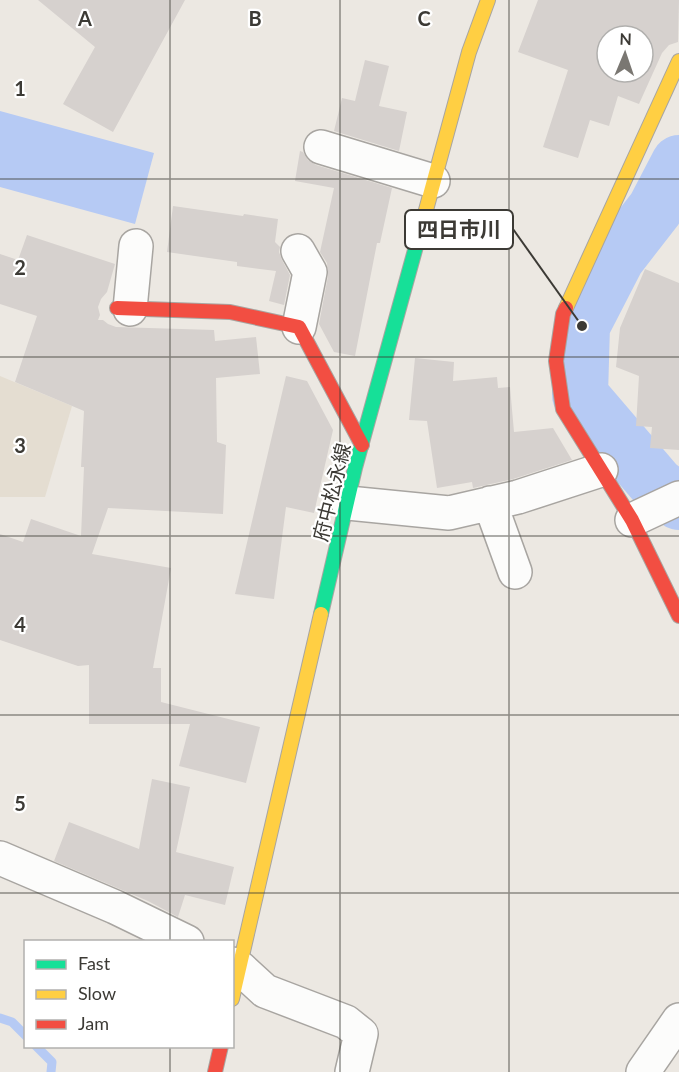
<svg xmlns="http://www.w3.org/2000/svg" width="679" height="1072" font-family="Lato,'Noto Sans JP',sans-serif">
<style>
.built{fill:#e4ddd1}
.water{fill:#b6caf4}
.lines{fill:none;stroke-linecap:round;stroke-linejoin:round}
.stream{stroke:#b6caf4;stroke-width:9}
.river{stroke:#b6caf4;stroke-width:56}
.building{fill:#d6d1ce;fill-rule:evenodd}
.street-casing{stroke:#a8a5a1;stroke-width:36}
.fast-casing{stroke:#a8a5a1;stroke-width:16}
.slow-casing{stroke:#a8a5a1;stroke-width:16}
.jam-casing{stroke:#a8a5a1;stroke-width:16}
.street{stroke:#fcfcfb;stroke-width:33}
.fast{stroke:#16e098;stroke-width:14}
.slow{stroke:#ffcf43;stroke-width:14}
.jam{stroke:#f24e42;stroke-width:14}
.grid{fill:none;stroke:#3c3a35;stroke-width:1.5;stroke-opacity:0.55}
.labels{text-anchor:middle;dominant-baseline:central;stroke-width:4.5;stroke-linejoin:round;paint-order:stroke}
.street-label{font-size:20px;fill:#3c3a35;stroke:#fff}
.grid-label{font-size:20px;text-anchor:middle;font-weight:bold;fill:#3c3a35;stroke:#fff;stroke-width:4.5;stroke-linejoin:round;paint-order:stroke}
.leader{fill:none;stroke:#3c3a35;stroke-width:2}
.callout-dot{fill:#3c3a35;stroke:#fff;stroke-width:2}
.callout{fill:#fff;stroke:#3c3a35;stroke-width:2}
.callout-label{font-size:21px;text-anchor:middle;font-weight:bold;fill:#3c3a35}
</style>
<rect width="100%" height="100%" fill="#ece8e2"/>
<path class="built" d="M 0,376 L 72,406 L 45,497 L 0,497 Z"/>
<path class="water" d="M 0,111 L 154,153 L 135,224 L 0,187 Z"/>
<g class="lines">
<path class="stream" d="M 0,1018 L 12,1022 L 26,1036
M 36,1046 L 52,1062 L 51,1072"/>
<path class="river" d="M 679,163 L 655,209 L 617,258 L 582,326 L 580,395 L 657,485 L 679,502"/>
</g>
<path class="building" d="M 38,0 L 185,0 L 113,132 L 63,104 L 95,47 Z
M 538,0 L 679,0 L 678,42 L 669,45 L 662,53 L 639,104 L 618,96 L 609,126 L 590,120 L 578,158 L 543,147 L 568,70 L 518,52 ZM 607,36 L 643,36 L 643,72 L 607,72 Z
M 365,60 L 389,66 L 379,106 L 407,112 L 399,151 L 334,131 L 342,98 L 355,101 Z
M 300,151 L 303,152 L 308,160 L 316,165 L 392,188 L 380,243 L 377,243 L 355,356 L 334,352 L 319,324 L 328,276 L 327,263 L 320,252 L 334,188 L 295,181 Z
M 173,206 L 243,216 L 244,214 L 278,219 L 275,242 L 280,247 L 279,252 L 282,260 L 290,275 L 284,305 L 269,301 L 276,271 L 237,266 L 237,262 L 167,252 Z
M 27,235 L 115,264 L 107,292 L 101,299 L 98,307 L 100,315 L 98,320 L 103,320 L 108,324 L 116,327 L 214,330 L 215,341 L 256,337 L 260,374 L 216,378 L 217,442 L 226,445 L 223,514 L 108,508 L 92,554 L 171,568 L 153,668 L 161,668 L 161,702 L 260,727 L 246,783 L 179,766 L 190,724 L 89,724 L 89,665 L 78,666 L 0,640 L 0,534 L 23,542 L 31,519 L 81,536 L 84,467 L 81,467 L 84,411 L 15,382 L 37,316 L 0,304 L 0,254 L 18,260 Z
M 645,269 L 679,283 L 679,450 L 650,448 L 652,427 L 636,426 L 639,376 L 616,367 L 620,328 Z
M 415,358 L 454,362 L 453,381 L 497,377 L 498,388 L 510,387 L 514,432 L 553,428 L 572,460 L 513,479 L 473,488 L 472,482 L 437,488 L 427,421 L 409,420 Z
M 286,376 L 307,381 L 333,430 L 314,513 L 286,507 L 274,599 L 235,594 Z
M 152,779 L 190,787 L 176,852 L 234,867 L 225,905 L 185,895 L 178,917 L 148,901 L 54,861 L 69,822 L 139,849 Z"/>
<g class="lines">
<g class="street-casing">
<path id="street" d="M 321,147 L 433,181
M 298,251 L 310,272 L 299,327
M 130,309 L 136,246
M 348,503 L 449,513 L 518,497 L 601,470
M 490,503 L 515,572
M 632,520 L 679,498
M 0,858 L 115,907 L 187,942
M 232,964 L 240,968 L 265,991 L 346,1022 L 361,1034 L 352,1072
M 643,1072 L 679,1020"/>
</g>
<g class="fast-casing">
<path id="fast" d="M 321,614 L 355,468 L 423,221"/>
</g>
<g class="slow-casing">
<path id="slow" d="M 423,221 L 469,52 L 488,0
M 566,308 L 679,61
M 232,999 L 321,614"/>
</g>
<g class="jam-casing">
<path id="jam" d="M 117,308 L 230,312 L 299,327 L 362,445
M 566,308 L 563,314 L 556,361 L 563,409 L 632,520 L 679,616
M 215,1072 L 221,1046"/>
</g>
<use href="#street" class="street"/>
<use href="#fast" class="fast"/>
<use href="#slow" class="slow"/>
<use href="#jam" class="jam"/>
</g>
<path class="grid" d="M 170,0 L 170,942M 340,0 L 340,1072M 509,0 L 509,1072M 0,179 L 679,179M 0,357 L 679,357M 0,536 L 679,536M 0,715 L 679,715M 0,893 L 679,893M 170,1046 L 170,1072"/>
<g class="labels">
<g class="street-label">
<text transform="translate(331 492) rotate(-76)">府中松永線</text>
</g>
</g>
<g class="grid-label">
<text x="85" y="26">A</text>
<text x="255" y="26">B</text>
<text x="424" y="26">C</text>
<text x="20" y="96">1</text>
<text x="20" y="275">2</text>
<text x="20" y="453">3</text>
<text x="20" y="632">4</text>
<text x="20" y="811">5</text>
</g>
<path class="leader" d="M582 326L513 229"/>
<circle class="callout-dot" cx="582" cy="326" r="6"/>
<rect class="callout" x="405" y="210" width="108" height="39" rx="6"/>
<g class="callout-label">
<text x="459" y="237">四日市川</text>
</g>
<rect x="24" y="940" width="210" height="108" fill="#ffffff" stroke="#b1b0ae" stroke-width="1.5"/>
<rect x="36" y="960" width="30" height="9" fill="#16e098" stroke="#b1b0ae" stroke-width="1.5"/>
<text x="78" y="970" font-size="18" fill="#3c3a35">Fast</text>
<rect x="36" y="990" width="30" height="9" fill="#ffcf43" stroke="#b1b0ae" stroke-width="1.5"/>
<text x="78" y="1000" font-size="18" fill="#3c3a35">Slow</text>
<rect x="36" y="1020" width="30" height="9" fill="#f24e42" stroke="#b1b0ae" stroke-width="1.5"/>
<text x="78" y="1030" font-size="18" fill="#3c3a35">Jam</text>
<g transform="translate(625 54) rotate(2)"><circle r="28" fill="#ffffff" stroke="#b1b0ae" stroke-width="1.5"/>
<path d="M0-4.5L10 22L0 15L-10 22Z" fill="#7a7772"/>
<text y="-9" font-size="16" font-weight="bold" text-anchor="middle" fill="#3c3a35">N</text>
</g>
</svg>
